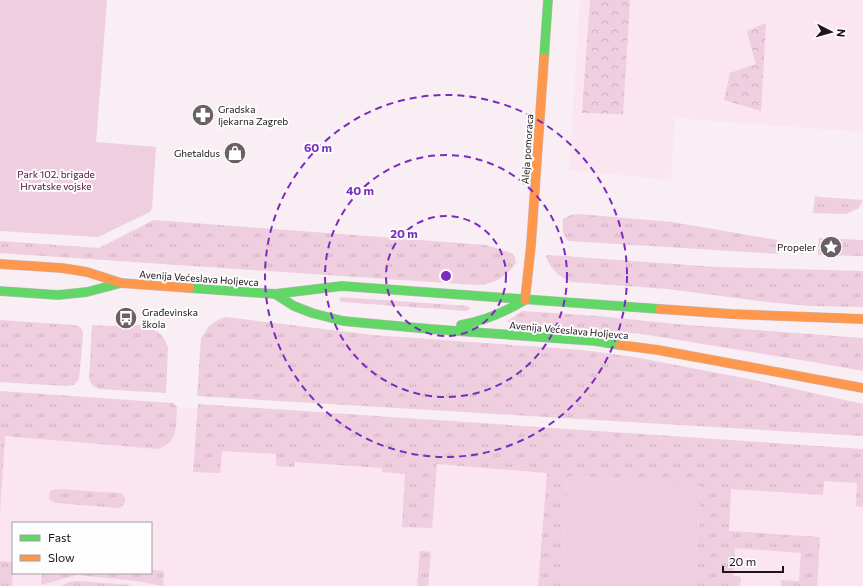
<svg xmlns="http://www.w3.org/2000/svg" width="863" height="586" font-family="Commissioner,sans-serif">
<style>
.built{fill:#fae5f0;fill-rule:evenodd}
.grass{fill:url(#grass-tufts)}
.forest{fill:url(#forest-crowns)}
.park{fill:#eecedf}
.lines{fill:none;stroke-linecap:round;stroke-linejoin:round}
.fast-casing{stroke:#c6bcc2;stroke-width:10}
.slow-casing{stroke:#c6bcc2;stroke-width:10}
.fast{stroke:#63d668;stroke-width:9}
.slow{stroke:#ff974d;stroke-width:9}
.ring{fill:none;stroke:#7b2cbf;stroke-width:2;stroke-dasharray:7 5}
.labels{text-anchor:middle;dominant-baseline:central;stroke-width:4;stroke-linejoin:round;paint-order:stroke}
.poi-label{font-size:10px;fill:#1e1419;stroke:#fdfdfd;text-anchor:start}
.street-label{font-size:10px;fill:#1e1419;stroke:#fdfdfd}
.park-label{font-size:10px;fill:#510939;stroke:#fdfdfd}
.centre{fill:#7b2cbf;stroke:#fdfdfd;stroke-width:2}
.ring-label{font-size:12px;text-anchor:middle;font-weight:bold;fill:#7b2cbf;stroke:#fdfdfd;stroke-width:4;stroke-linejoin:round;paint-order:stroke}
</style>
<defs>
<pattern id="grass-tufts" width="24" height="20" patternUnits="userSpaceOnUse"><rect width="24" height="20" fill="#eecedf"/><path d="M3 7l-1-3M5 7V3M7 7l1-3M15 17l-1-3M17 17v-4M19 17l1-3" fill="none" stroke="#ccb0bf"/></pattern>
<pattern id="forest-crowns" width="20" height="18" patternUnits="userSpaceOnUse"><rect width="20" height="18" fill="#eecedf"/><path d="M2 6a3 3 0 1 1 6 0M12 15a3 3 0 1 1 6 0" fill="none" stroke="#ccb0bf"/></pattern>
</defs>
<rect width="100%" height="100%" fill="#f8eef3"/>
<path class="built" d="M 580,0 L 863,0 L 863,132 L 675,118 L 671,180 L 569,170 Z
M 0,396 L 863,452 L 863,586 L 0,586 ZM 13,523 L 151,523 L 151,573 L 13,573 Z"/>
<path class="grass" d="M 815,196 L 821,197 L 863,200 L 859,208 L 846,214 L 813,213 Z
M 579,214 L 672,222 L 777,240 L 779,245 L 779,254 L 569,241 C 561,236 563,227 563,219 L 571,215 Z
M 154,220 L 486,245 L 512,253 L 515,257 L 516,262 C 508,277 493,285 476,285 L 0,253 L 0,241 L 99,248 Z
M 819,238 L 863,240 L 863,256 L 818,255 Z
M 548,255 L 717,267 L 863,271 L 863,307 L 810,306 L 767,302 L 667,289 L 572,282 C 559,277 550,269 546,256 Z
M 341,297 L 467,306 L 469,307 L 470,309 L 467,311 L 342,302 L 339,300 Z
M 522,311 L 598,316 L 676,324 L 863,338 L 863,371 L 813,362 L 642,334 L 506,322 Z
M 225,317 L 373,335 L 583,350 L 634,357 L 754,380 L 863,404 L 863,436 L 197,396 L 201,338 L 209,326 L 216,321 Z
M 0,320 L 74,325 C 80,326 83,329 83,336 L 79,379 L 74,385 L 65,386 L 0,382 Z
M 92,325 L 104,326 L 144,325 L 158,332 L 163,337 L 168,347 L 166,393 L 99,389 L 92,385 L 89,379 Z
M 0,391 L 173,403 L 177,407 C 175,427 179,443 157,449 L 5,436 L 0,513 Z
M 198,404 L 863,449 L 863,507 L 856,506 L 857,483 L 824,481 L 823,495 L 731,489 L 729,531 L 820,537 L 817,586 L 781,586 L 781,580 L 799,581 L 801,553 L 735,548 L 733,576 L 741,577 L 740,586 L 695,586 L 701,486 L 568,476 L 561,586 L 538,586 L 547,473 L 437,464 L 432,528 L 402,527 L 405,474 L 382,472 L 382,468 L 295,462 L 294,467 L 276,466 L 276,454 L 222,451 L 220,473 L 193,472 Z
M 57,489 L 119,493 C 128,496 127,504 119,508 L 56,503 L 50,500 L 49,497 L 50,491 Z
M 420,551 L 431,552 L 428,586 L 417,586 Z
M 0,561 L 13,562 L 12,586 L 0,586 Z
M 151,570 L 164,571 L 163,586 L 137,581 L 77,575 L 41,585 L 42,573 L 151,573 Z
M 78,581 L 129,585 L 131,586 L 61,586 L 69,582 Z"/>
<path class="forest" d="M 590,0 L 630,0 L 623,114 L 582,113 Z
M 766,23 L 761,111 L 724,100 L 730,73 L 756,64 L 747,31 Z"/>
<path class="park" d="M 0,0 L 107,0 L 96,142 L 156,147 L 152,208 L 150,212 L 98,237 L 0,231 Z
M 568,476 L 701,486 L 695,586 L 561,586 Z"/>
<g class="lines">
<g class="fast-casing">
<path id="fast" d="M 544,58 L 548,0
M 190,288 L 275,294 L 342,286 L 660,309
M 0,291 L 58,295 L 87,292 L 121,283
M 275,294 L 294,306 L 312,313 L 343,321 L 430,329 L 595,341 L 620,345
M 461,325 C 484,321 505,312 525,300"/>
</g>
<g class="slow-casing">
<path id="slow" d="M 0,264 L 62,268 L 87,272 L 121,283 L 190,288
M 525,300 L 531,245 L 544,58
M 660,309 L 731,314 L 863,319
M 620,345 L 658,350 L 863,388"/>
</g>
<use href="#fast" class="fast"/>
<use href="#slow" class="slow"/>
</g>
<g class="ring">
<circle cx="446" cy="276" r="60"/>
<circle cx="446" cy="276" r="121"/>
<circle cx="446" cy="276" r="181"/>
</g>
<defs>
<g id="pharmacy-disc" transform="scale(1.15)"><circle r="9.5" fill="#6a6065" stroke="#fdfdfd"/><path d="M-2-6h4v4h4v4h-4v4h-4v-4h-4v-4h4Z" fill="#fff"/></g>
<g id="shop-disc" transform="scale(1.15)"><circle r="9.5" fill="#6a6065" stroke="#fdfdfd"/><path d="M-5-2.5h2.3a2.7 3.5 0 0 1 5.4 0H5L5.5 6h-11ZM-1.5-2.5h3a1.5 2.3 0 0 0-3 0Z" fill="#fff"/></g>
<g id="sight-disc" transform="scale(1.15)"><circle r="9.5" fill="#6a6065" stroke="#fdfdfd"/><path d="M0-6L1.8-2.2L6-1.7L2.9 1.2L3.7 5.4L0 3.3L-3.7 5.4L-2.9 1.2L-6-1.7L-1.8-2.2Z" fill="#fff"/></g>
<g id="bus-disc" transform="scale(1.15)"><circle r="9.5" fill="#6a6065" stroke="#fdfdfd"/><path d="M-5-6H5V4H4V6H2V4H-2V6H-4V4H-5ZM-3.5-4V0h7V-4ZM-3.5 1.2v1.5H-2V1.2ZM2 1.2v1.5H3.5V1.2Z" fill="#fff"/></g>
</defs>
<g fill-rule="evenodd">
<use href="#pharmacy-disc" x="203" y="115"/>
<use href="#shop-disc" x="235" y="153"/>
<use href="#sight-disc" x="831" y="247"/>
<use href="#bus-disc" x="126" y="318"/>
</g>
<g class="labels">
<g class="poi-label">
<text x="218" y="109">Gradska<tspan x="218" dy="12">ljekarna Zagreb</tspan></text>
<text x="220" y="153" text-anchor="end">Ghetaldus</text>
<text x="816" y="247" text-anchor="end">Propeler</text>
<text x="142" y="312">Građevinska<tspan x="142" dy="12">škola</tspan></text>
</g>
<g class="street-label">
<text transform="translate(527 149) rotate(-86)">Aleja pomoraca</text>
<text transform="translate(199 278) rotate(4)">Avenija Većeslava Holjevca</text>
<text transform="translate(569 330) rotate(5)">Avenija Većeslava Holjevca</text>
</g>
<g class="park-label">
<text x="56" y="174">Park 102. brigade<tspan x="56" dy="12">Hrvatske vojske</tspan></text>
</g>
</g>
<circle cx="446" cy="276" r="6" class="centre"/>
<g class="ring-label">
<text x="318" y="152">60 m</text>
<text x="360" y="195">40 m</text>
<text x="404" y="238">20 m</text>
</g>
<rect x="12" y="522" width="140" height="52" fill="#fdfdfd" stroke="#a4a0a2"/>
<rect x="20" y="535" width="20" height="6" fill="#63d668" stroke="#a4a0a2"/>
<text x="48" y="542" font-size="12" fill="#1e1419">Fast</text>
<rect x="20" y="555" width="20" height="6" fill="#ff974d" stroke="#a4a0a2"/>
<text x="48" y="562" font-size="12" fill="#1e1419">Slow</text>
<g transform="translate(831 32) rotate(96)" stroke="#fdfdfd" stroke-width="3" paint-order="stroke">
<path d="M0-3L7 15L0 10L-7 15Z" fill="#1e1419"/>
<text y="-6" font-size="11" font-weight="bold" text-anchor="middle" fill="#1e1419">N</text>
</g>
<path d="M723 566v6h60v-6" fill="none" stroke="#1e1419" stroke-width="2"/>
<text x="729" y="566" font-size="12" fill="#1e1419" stroke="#fdfdfd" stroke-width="3" paint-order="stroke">20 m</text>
</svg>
